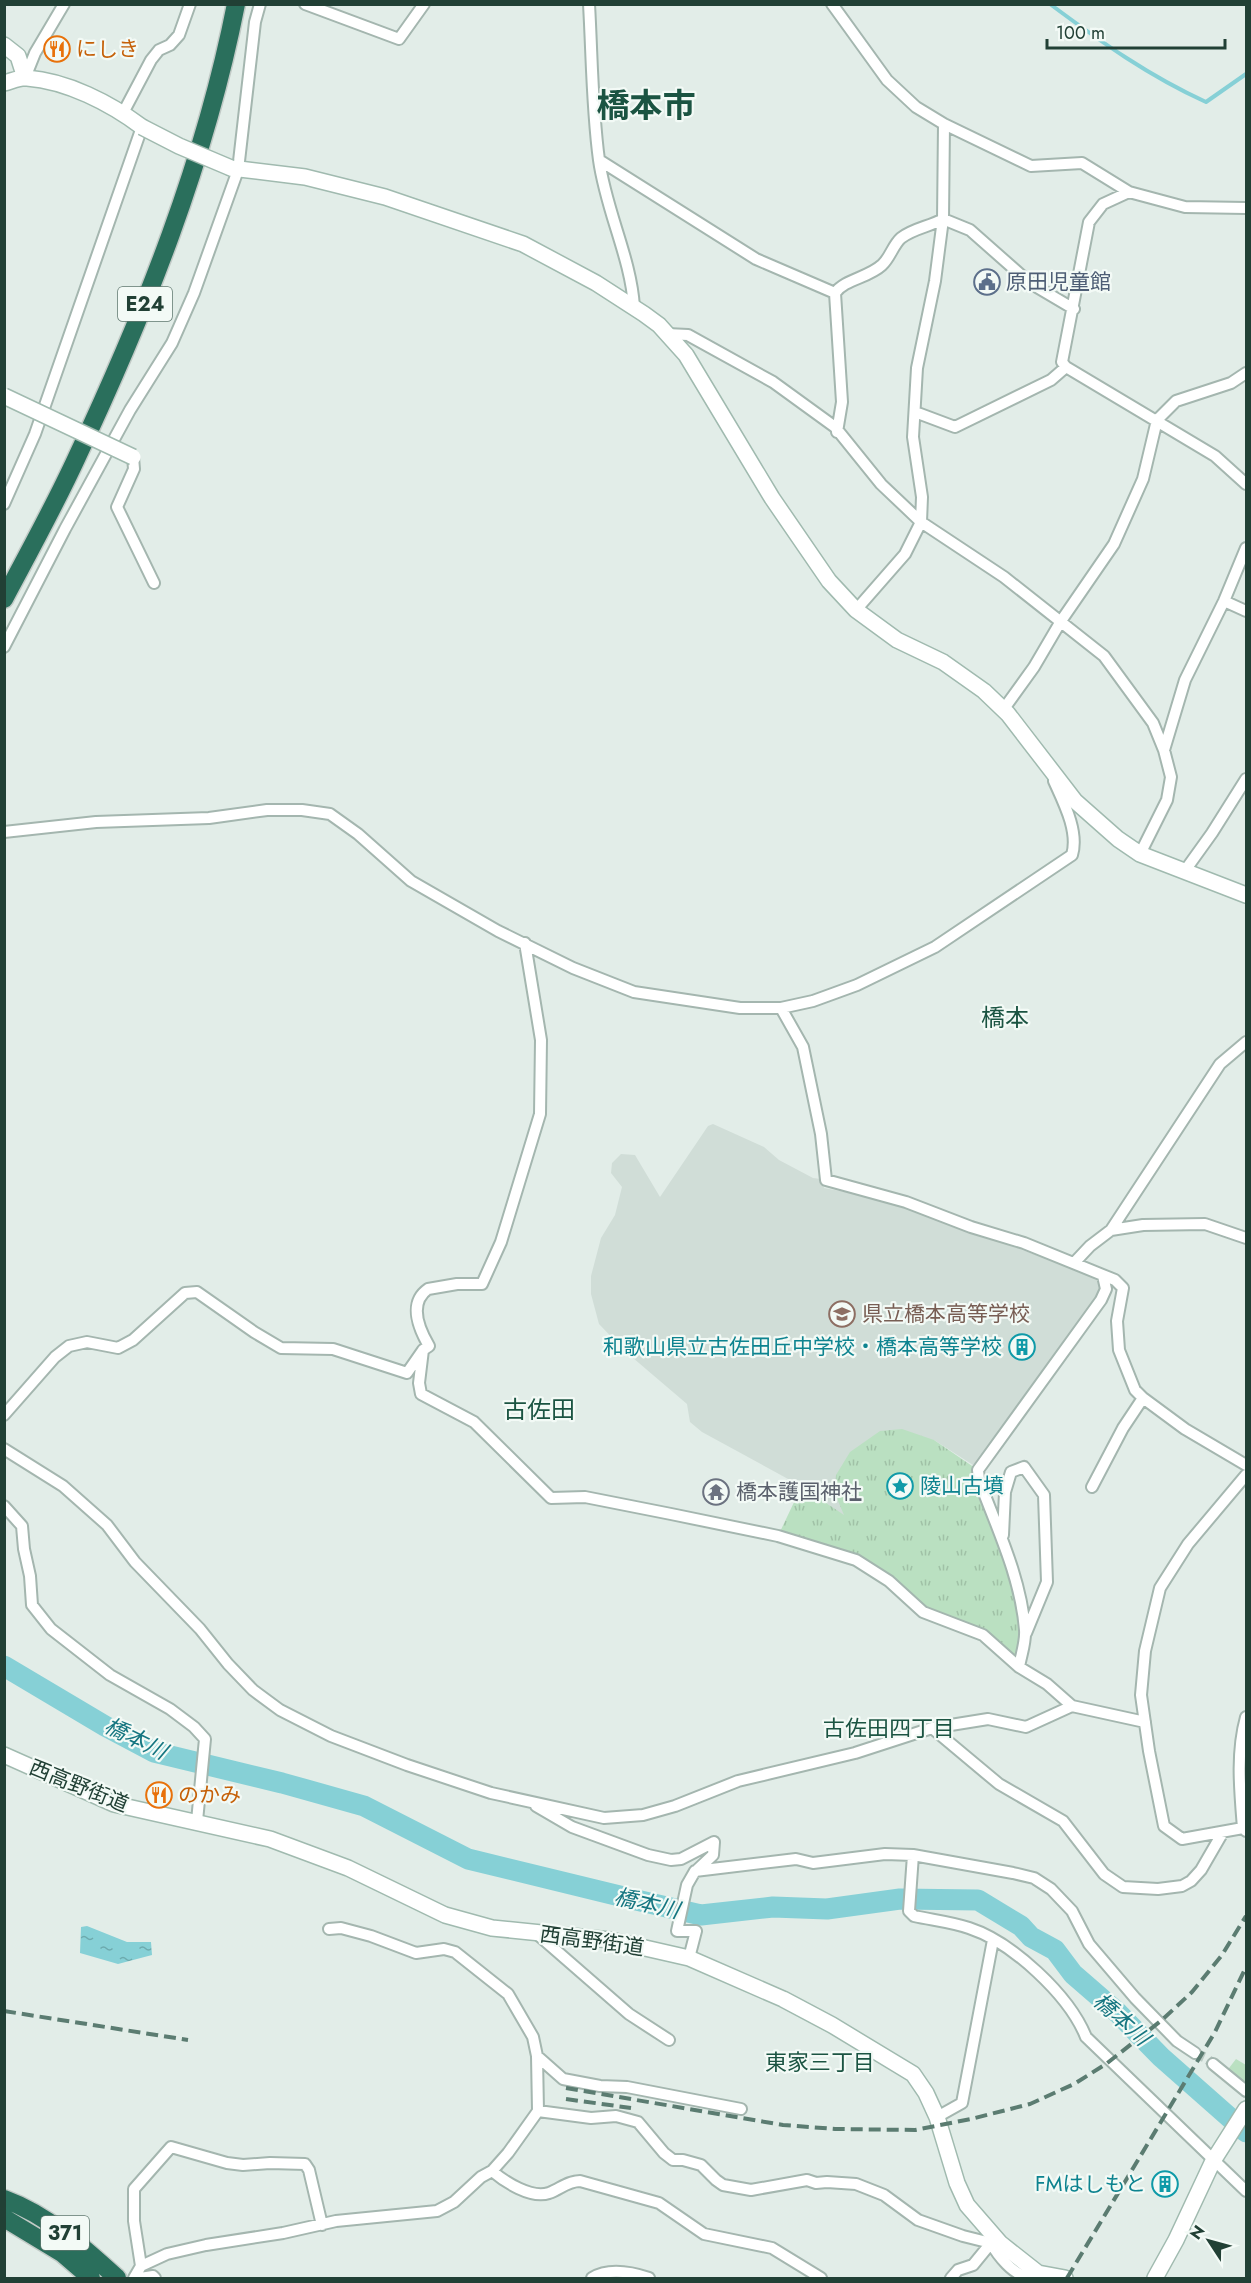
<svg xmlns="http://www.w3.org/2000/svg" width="1251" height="2283" font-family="Jost,'Noto Sans JP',sans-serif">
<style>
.built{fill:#d0ddd7}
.park{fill:url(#park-tufts)}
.water{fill:url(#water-ripples)}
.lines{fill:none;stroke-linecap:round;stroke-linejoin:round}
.stream{stroke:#86d0d6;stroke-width:4}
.river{stroke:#86d0d6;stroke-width:21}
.street-tunnel{stroke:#bbcac4;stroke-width:10;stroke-dasharray:10 5;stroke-linecap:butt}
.street-casing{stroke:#a4b6af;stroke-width:14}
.secondary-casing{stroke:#a0baaf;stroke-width:18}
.highway-casing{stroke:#c1cac6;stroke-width:21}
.street{stroke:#fff;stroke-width:10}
.secondary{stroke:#fff;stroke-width:15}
.highway{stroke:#2a6f5c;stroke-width:18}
.rail{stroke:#5b7c71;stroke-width:4;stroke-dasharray:12 6;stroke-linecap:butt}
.secondary-bridge-casing{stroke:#a0baaf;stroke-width:18;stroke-linecap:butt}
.secondary-bridge{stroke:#fff;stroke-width:15}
.labels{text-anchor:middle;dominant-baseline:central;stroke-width:4.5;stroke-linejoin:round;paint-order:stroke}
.shield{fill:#f3faf6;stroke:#60786f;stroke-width:1.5}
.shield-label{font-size:20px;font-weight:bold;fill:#214035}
.food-label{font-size:21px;fill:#c56008;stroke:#f3faf6;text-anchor:start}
.service-label{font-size:21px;fill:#4e5e75;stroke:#f3faf6;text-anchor:start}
.education-label{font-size:21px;fill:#785e54;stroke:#f3faf6;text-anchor:start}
.culture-label{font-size:21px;fill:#0d838f;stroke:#f3faf6;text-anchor:end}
.worship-label{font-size:21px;fill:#5b616d;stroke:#f3faf6;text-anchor:start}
.street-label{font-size:21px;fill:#214035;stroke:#f3faf6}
.neighbourhood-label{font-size:22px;fill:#1b5442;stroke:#f3faf6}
.water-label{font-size:22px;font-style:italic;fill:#167681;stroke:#f3faf6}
.quarter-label{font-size:24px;fill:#1b5442;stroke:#f3faf6}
.town-label{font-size:33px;font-weight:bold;fill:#1b5442;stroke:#f3faf6}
</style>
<defs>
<pattern id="park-tufts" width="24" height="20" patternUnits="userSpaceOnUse" patternTransform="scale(1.5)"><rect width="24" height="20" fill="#bae0c1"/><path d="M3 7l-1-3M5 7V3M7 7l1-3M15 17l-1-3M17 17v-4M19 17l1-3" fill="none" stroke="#a0c1a6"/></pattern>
<pattern id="water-ripples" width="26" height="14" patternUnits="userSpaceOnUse" patternTransform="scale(1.5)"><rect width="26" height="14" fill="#86d0d6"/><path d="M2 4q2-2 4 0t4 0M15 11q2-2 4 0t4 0" fill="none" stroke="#6daaae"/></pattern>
</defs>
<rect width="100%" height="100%" fill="#e2ede8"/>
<path class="built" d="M 713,1124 L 764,1147 L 779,1160 L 813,1178 L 821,1179 L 824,1188 L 877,1198 L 1098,1277 L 1102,1290 L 992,1444 L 973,1465 L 934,1440 L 844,1516 L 810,1491 L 702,1432 L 690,1422 L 687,1404 L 626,1352 L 599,1324 L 591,1294 L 591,1276 L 601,1238 L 615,1215 L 622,1187 L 611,1173 L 612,1163 L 621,1154 L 635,1155 L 660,1197 L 708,1126 Z"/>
<path class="park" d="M 902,1429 L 934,1440 L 978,1470 L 997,1527 L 1026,1633 L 1019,1667 L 987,1638 L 923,1612 L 856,1561 L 778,1536 L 796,1498 L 810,1492 L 844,1515 L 835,1494 L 836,1475 L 850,1452 L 880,1431 Z
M 1236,2059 L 1246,2065 L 1245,2085 L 1226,2072 Z"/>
<path class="water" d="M 87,1926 L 127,1942 L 151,1942 L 152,1955 L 118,1964 L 80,1953 L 81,1927 Z"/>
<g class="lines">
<path class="stream" d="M 1050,4 C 1101,42 1149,76 1206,102 L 1246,74"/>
<path class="river" d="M 4,1666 L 105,1726 L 154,1752 L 282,1783 L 364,1806 L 468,1859 L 632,1899 L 701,1915 L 773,1907 L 827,1909 L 900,1899 L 978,1900 L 1021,1926 L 1031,1937 L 1055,1950 L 1073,1974 L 1118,2013 L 1161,2057 L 1246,2132"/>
<path class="street-tunnel" d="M 1195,2053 L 1206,2058 L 1213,2064"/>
<g class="street-casing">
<path id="street" d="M 305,4 L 399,39 L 424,4
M 589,4 C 592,56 592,109 599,160 C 606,211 631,258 634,307
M 832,4 L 887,80 L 916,107 L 944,124 L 1031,166 L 1082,163 L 1129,192 L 1185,207 L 1246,208
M 25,78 L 35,53 L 64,4
M 123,113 L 151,60 L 159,50 L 170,45 L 179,35 L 190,4
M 599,160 L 756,259 L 835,293
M 1129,192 L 1103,204 L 1089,222 L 1062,362 L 1066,367 L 1215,456 L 1246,484
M 943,219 L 970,230 L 1030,283 L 1074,309
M 667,334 L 688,335 L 773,382 L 835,427 L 881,484 L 921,522 L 1004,577 L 1104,656 L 1153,723 L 1164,750 L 1171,777 L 1167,800 L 1140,854
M 915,412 L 955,427 L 1051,380 L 1066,367
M 837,432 L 842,402 L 835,293 C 845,279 868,278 882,265 C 890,258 893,245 901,238 C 914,228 929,227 943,219
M 133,457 L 134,469 L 117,507 L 154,583
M 4,504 L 35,434 L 142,127
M 1224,601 L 1246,611
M 856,610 L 905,554 L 921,522 L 922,497 L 913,437 L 917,368 L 935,281 L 943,219 L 944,124
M 4,647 L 65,529 L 130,410 L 172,343 L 194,293 L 238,170 L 255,22 L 260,4
M 1003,710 L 1034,667 L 1061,621 L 1114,544 L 1143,479 L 1157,420 L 1176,401 L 1231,383 L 1246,373
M 1164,750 L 1185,680 L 1224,601 L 1246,548
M 4,832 L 96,822 L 209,818 L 267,810 L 302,810 L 330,814 L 358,834 L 411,881 L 498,931 L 573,968 L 634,992 L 740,1008 L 781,1008 L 813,1001 L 857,985 L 935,947 L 1072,855 C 1079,832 1064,803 1054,781
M 1184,872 L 1212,833 L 1246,779
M 781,1008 L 803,1047 L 821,1134 L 826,1180 L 906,1202 L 971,1227 L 1024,1243 L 1115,1280 L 1123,1288 L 1117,1321 L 1119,1350 L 1135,1390 L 1143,1398 L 1185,1429 L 1246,1465
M 1111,1230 L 1220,1064 L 1246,1042
M 1074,1263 L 1090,1246 L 1111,1230 L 1143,1225 L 1205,1224 L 1246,1238
M 423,1350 L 429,1346 C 419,1329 408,1303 428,1289 L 457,1284 L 482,1284 L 501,1242 L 540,1114 L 541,1040 L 525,943
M 4,1415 L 55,1357 L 69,1346 L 87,1342 L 118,1348 L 133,1340 L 185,1293 L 197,1292 L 254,1332 L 281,1348 L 333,1349 L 407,1373 L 423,1350 L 419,1383 L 421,1394 L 474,1422 L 551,1498 L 585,1497 L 671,1514 L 778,1536 L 856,1560 L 889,1581 L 923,1612 L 983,1635 L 1019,1667 L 1047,1684 L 1072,1706 L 1145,1722
M 4,1449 L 63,1486 L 107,1525 L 135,1562 L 200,1629 L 228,1664 L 253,1690 L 280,1710 L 331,1736 L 407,1765 L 491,1793 L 604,1818 L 643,1815 L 675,1806 L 738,1781 L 855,1753 L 932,1728 L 999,1784 L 1063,1821 L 1104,1874 L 1123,1887 L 1158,1889 L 1182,1886 L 1191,1881 L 1201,1870 L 1223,1832
M 1092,1487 L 1123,1428 L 1143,1398
M 4,1506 L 22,1526 L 24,1549 L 30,1576 L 32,1605 L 51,1629 L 110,1675 L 170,1709 L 194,1727 L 205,1739 L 197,1821
M 1003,1535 L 1005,1492 L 1011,1472 L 1024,1467 L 1044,1495 L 1047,1582 L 1026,1633
M 1019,1667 C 1021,1655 1026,1642 1025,1630 C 1021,1578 997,1528 979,1480 L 978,1470 L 1101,1300 L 1106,1289 L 1103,1276
M 1246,1717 C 1236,1753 1240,1791 1243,1828 L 1246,1831
M 932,1728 L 988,1719 L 1026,1727 L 1072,1706
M 536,1806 L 572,1827 L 648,1855 L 671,1860 L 681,1859 L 714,1842 L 713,1855 L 696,1871
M 1243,1828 L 1182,1839 L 1164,1826 L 1149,1751 L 1141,1695 L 1145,1651 L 1160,1588 L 1188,1544 L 1246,1475
M 913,1855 L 909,1911 L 914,1916 C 932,1920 951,1922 969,1928 C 1012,1942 1069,1995 1086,2037 L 1246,2191
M 329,1929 L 341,1928 L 371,1936 L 416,1953 L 444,1949 L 455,1952 L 508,1994 L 533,2037 L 537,2056
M 536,1933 L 629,2014 L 669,2040
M 689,1958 L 696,1931 L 677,1931 L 687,1885 L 695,1871 L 796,1859 L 813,1863 L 885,1854 L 913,1855 L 1013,1873 L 1034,1878 L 1051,1889 L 1072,1911 L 1089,1944 L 1135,1998 L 1177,2041 L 1195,2053
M 1213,2064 L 1246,2091
M 538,2111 L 537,2056 L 563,2079 L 600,2086 L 627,2087 L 741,2109
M 937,2117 L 962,2103 L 993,1940
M 492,2171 C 505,2182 531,2199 549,2193 C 560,2189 568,2181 580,2181 L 659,2203 L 704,2234 L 772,2248 L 821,2278
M 141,2266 L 134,2221 L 134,2189 L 171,2147 L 227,2163 L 243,2165 L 270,2163 L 305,2164 L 309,2170 L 322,2225
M 134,2278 L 141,2266 L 167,2254 L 206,2245 L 283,2233 L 336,2221 L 437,2211 L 454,2202 L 481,2177 L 492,2171 L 508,2153 L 538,2111 L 591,2118 L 616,2116 L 638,2122 L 664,2153 L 673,2160 L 683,2160 L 701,2165 L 716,2180 L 723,2185 L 751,2190 L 807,2180 L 816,2183 L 827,2182 L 856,2184 L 884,2195 L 918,2220 L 963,2236 L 991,2243 C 997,2254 1014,2277 1029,2276 C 1032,2276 1035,2274 1038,2273
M 140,2278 L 153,2276 L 155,2278
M 592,2278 C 608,2268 631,2272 649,2278
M 951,2278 L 958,2270 L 973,2265 L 991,2243 L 995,2242"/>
</g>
<g class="secondary-casing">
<path id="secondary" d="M 4,45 L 18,56 L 25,78
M 4,83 C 12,81 20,77 27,78 C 67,81 110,103 142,127
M 231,168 L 305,177 L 385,197 L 523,244 L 596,283 L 644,314 L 659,325 L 686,355 L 772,498 L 829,581 L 856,610 L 897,640 L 943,662 L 984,691 L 1008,714 L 1075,801 L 1118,839 L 1140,854 L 1246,895
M 4,1755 L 114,1804 L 270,1839 L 348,1868 L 445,1915 L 492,1928 L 610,1940 L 689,1958 L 783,1999 L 832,2025 L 913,2074 L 926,2093 L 937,2117 L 957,2183 L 967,2205 L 1000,2243 L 1038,2273 L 1065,2278
M 1155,2278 L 1176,2240 L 1213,2161 L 1246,2109"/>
</g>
<g class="highway-casing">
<path id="highway" d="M 4,599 C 29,552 55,505 77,457 C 145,312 205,162 236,4
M 4,2199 C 48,2215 84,2248 117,2278
M 4,2218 L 62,2253 L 91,2278"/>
</g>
<use href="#street" class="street"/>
<use href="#secondary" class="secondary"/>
<use href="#highway" class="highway"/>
<path class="rail" d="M 4,2011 L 188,2040
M 566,2088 L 783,2125 L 835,2129 L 915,2130 L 971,2119 L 1030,2104 L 1074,2084 L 1106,2064 L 1162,2020 L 1192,1992 L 1222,1955 L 1246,1916
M 566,2099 L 631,2108
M 1067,2278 L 1215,2032 L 1246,1967"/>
<g class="secondary-bridge-casing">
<path id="secondary-bridge" d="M 142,127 L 179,146 L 231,168
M 4,396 L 133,457"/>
</g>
<use href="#secondary-bridge" class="secondary-bridge"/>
</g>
<defs>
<g id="restaurant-ring" transform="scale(1.35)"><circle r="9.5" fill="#f3faf6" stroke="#e8710a" stroke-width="1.5"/><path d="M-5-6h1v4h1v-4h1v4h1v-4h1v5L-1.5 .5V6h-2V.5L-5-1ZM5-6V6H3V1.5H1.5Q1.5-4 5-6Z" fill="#e8710a"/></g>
<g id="civic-ring" transform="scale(1.35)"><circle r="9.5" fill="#f3faf6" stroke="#5c6f8a" stroke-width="1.5"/><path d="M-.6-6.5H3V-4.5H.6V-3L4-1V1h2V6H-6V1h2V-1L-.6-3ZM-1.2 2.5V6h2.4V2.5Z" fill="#5c6f8a"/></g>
<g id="school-ring" transform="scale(1.35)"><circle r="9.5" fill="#f3faf6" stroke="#8d6e63" stroke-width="1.5"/><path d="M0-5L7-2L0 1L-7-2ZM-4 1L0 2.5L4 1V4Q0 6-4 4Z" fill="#8d6e63"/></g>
<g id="building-ring" transform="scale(1.35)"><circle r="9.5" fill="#f3faf6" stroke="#0f9aa8" stroke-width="1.5"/><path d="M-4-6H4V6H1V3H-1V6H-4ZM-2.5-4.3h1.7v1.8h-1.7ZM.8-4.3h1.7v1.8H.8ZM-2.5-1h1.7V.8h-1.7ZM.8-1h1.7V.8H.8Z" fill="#0f9aa8"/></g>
<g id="sight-ring" transform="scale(1.35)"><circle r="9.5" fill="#f3faf6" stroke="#0f9aa8" stroke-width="1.5"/><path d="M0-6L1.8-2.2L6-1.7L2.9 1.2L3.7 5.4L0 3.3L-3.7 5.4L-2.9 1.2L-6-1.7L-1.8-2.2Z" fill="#0f9aa8"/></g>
<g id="temple-ring" transform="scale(1.35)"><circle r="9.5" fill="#f3faf6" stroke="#6b7280" stroke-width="1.5"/><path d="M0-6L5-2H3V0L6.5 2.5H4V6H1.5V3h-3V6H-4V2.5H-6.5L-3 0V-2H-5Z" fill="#6b7280"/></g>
</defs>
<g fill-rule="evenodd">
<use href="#restaurant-ring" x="57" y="49"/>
<use href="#civic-ring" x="987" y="282"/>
<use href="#school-ring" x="842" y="1314"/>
<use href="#building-ring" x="1022" y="1347"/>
<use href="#sight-ring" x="900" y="1486"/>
<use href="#temple-ring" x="716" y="1492"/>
<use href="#restaurant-ring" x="159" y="1795"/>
<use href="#building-ring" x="1165" y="2184"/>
</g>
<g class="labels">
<g class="shield">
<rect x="118" y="287" width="54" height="34" rx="4.5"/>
<rect x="41" y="2216" width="48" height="34" rx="4.5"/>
</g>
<g class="shield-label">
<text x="145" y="304">E24</text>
<text x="65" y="2233">371</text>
</g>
<g class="food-label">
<text x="76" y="49">にしき</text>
<text x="178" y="1795">のかみ</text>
</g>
<g class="service-label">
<text x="1006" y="282">原田児童館</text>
</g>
<g class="education-label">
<text x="862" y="1314">県立橋本高等学校</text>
</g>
<g class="culture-label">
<text x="1002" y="1347">和歌山県立古佐田丘中学校・橋本高等学校</text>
<text x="920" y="1486" text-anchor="start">陵山古墳</text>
<text x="1146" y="2184">FMはしもと</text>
</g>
<g class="worship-label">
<text x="736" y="1492">橋本護国神社</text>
</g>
<g class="street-label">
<text transform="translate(79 1786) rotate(22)">西高野街道</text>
<text transform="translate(592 1941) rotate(8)">西高野街道</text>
</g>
<g class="neighbourhood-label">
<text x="889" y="1728">古佐田四丁目</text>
<text x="820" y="2062">東家三丁目</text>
</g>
<g class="water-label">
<text transform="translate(136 1738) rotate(26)">橋本川</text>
<text transform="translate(647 1903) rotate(13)">橋本川</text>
<text transform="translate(1122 2019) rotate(42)">橋本川</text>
</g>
<g class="quarter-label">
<text x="1005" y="1017">橋本</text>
<text x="539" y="1409">古佐田</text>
</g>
<g class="town-label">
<text x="646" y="105">橋本市</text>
</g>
</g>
<rect width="1251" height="2283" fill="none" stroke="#214035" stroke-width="12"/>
<g transform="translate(1209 2241) rotate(306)" stroke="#f3faf6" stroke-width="4.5" paint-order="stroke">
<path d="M0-4.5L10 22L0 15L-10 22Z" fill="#214035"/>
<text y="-9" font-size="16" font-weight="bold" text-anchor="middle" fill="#214035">N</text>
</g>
<path d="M1047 39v9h178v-9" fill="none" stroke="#214035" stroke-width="3"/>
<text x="1056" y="39" font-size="18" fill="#214035" stroke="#f3faf6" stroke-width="4.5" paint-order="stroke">100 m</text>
</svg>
